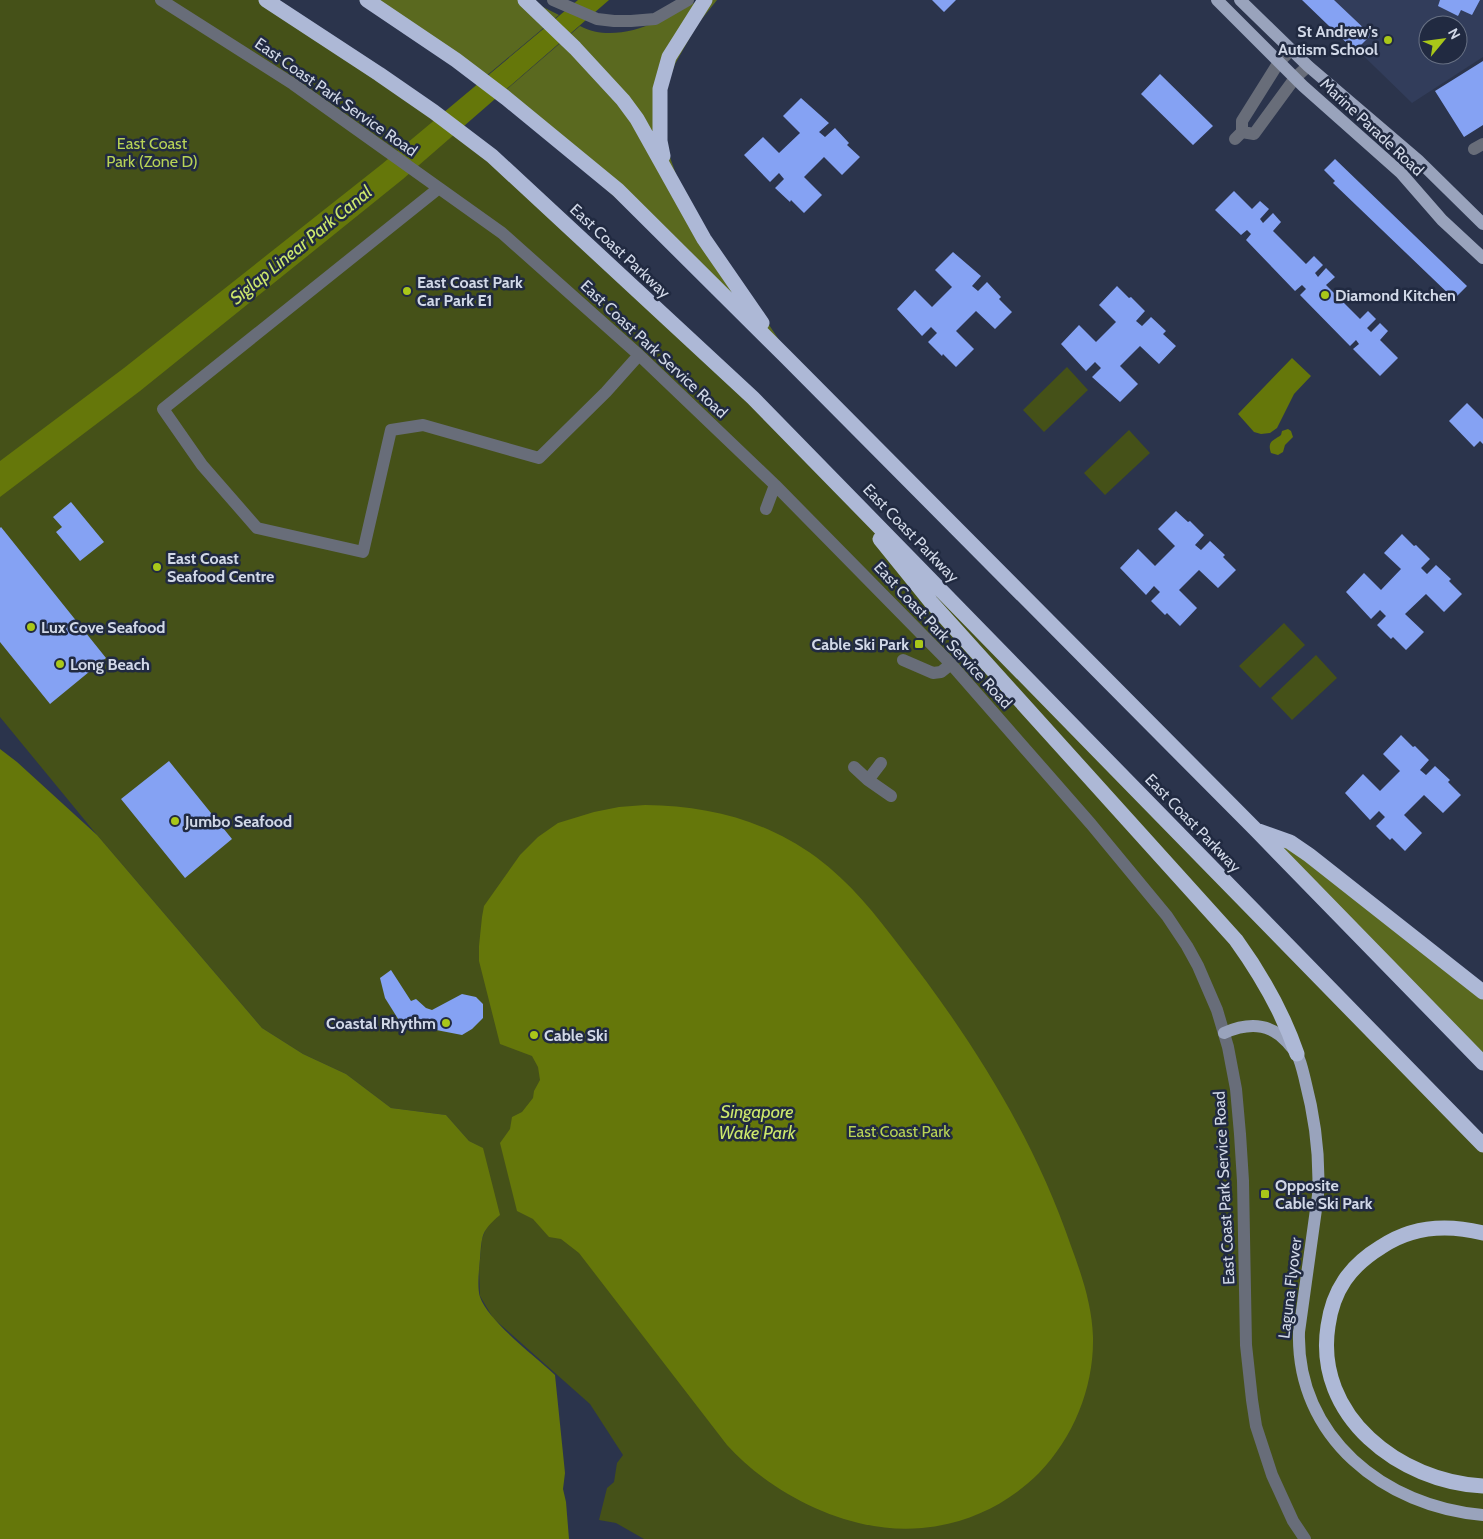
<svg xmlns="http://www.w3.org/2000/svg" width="1483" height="1539" font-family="Cabin,sans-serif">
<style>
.built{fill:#323d5b;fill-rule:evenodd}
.green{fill:#455118}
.forest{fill:#5a691f}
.water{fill:#65770a}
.building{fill:#85a2f3}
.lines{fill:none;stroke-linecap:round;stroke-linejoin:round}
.minor{stroke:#686d79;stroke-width:12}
.major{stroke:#99a3bc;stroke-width:12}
.highway{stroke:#adb8d6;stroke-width:15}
.poi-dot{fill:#a9c719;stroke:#212a41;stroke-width:2}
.labels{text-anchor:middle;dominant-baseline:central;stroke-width:5;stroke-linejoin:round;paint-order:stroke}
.poi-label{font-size:16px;font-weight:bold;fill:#d1d8e7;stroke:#212a41;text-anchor:start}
.street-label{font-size:16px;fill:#d1d8e7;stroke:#212a41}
.park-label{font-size:16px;fill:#b8d356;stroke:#212a41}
.water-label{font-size:18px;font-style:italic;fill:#cde86c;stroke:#212a41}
</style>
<rect width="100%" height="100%" fill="#2b344c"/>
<path class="built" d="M 1306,0 L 1483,0 L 1483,57 L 1412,103 ZM 1428,25 L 1458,25 L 1458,55 L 1428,55 Z"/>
<path class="green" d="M 0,0 L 261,0 L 439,116 L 752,398 L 1483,1145 L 1483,1539 L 644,1539 L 616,1523 L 599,1520 L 607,1488 L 614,1482 L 617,1463 L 623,1455 L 590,1404 L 493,1318 L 480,1296 L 479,1269 L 482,1239 L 487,1226 L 482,1148 L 469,1141 L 446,1115 L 391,1108 L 346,1074 L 303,1054 L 262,1028 L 97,835 L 0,717 Z
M 1067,367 L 1088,390 L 1044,432 L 1023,410 Z
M 1129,430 L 1150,453 L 1105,495 L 1084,473 Z
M 1284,623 L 1305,645 L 1260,688 L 1239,666 Z
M 1316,655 L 1337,678 L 1292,720 L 1271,698 Z"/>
<path class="forest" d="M 359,0 L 529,0 L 559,15 L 479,82 L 418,38 Z
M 699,0 L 717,0 L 697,25 L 675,64 L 666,88 L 666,146 L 684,197 L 789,355 L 522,113 L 499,96 L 580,26 C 618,46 666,19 699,0 Z
M 1257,830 L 1290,843 L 1483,993 L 1483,1062 Z"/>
<path class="water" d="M 578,0 L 609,0 L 403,179 L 140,391 L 0,497 L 0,461 L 124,368 L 382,164 Z
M 1292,358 L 1311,376 L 1294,394 L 1277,428 L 1270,433 L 1261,434 L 1254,432 L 1238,414 Z
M 1288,429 L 1291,431 L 1293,437 L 1285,445 L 1283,452 L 1278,455 L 1271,453 C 1267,441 1273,441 1281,435 L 1282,431 Z
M 0,749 L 17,762 L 97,835 L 262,1028 L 303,1054 L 346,1074 L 391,1108 L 446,1115 L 469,1141 L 483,1148 L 500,1215 C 481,1231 482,1235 480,1259 C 479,1269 477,1288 480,1297 C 489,1322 535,1356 555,1375 L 565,1473 L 563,1489 L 566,1502 L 569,1539 L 0,1539 Z
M 645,805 C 708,806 763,819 816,857 C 850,882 876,915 901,948 C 971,1038 1034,1137 1071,1246 C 1082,1276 1092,1305 1093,1337 C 1094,1387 1074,1437 1039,1473 C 1008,1504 967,1524 922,1528 C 853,1535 773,1496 727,1445 L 579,1253 L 561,1239 L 549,1237 L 533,1219 L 517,1211 L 500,1143 L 510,1129 L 512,1117 L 522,1112 L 533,1098 L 534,1091 L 540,1080 L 538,1067 L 532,1056 L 500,1044 L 479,961 L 479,946 L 482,917 L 484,906 L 520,855 L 538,837 L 558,823 L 594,812 L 619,807 Z"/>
<path class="building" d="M 932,0 L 956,0 L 944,12 Z
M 1302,0 L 1334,0 L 1371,35 L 1355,51 Z
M 1440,0 L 1480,0 L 1472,15 L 1461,10 L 1458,16 L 1438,6 Z
M 1483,61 L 1483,125 L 1464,137 L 1435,91 Z
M 1160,74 L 1213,126 L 1193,145 L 1141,94 Z
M 801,98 L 829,123 L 819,132 L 825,137 L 835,128 L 849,143 L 847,145 L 860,157 L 842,175 L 824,157 L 804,177 L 822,195 L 804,213 L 791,200 L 790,202 L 775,188 L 784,179 L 779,173 L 770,182 L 744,155 L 763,137 L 779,153 L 800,133 L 783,116 Z
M 1335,159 L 1467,286 L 1454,299 L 1333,183 L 1335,181 L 1324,170 Z
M 1234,191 L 1252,209 L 1260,201 L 1269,209 L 1260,219 L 1263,223 L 1273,213 L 1281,222 L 1273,231 L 1306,264 L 1314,256 L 1323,265 L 1315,273 L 1318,277 L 1326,268 L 1335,277 L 1326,285 L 1360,319 L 1368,311 L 1376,319 L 1367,328 L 1371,332 L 1380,323 L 1388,331 L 1380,340 L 1398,358 L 1380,376 L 1353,349 L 1359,344 L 1356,340 L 1350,346 L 1300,295 L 1306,289 L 1302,285 L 1295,291 L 1246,240 L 1251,234 L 1247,230 L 1241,235 L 1215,210 Z
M 953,252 L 981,276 L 972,286 L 978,291 L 987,282 L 1001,297 L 999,299 L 1012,312 L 995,329 L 976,311 L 956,331 L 974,349 L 956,367 L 943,354 L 942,356 L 928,342 L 937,333 L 931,327 L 922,336 L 897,309 L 915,290 L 932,307 L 952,287 L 935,270 Z
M 1117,286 L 1129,298 L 1131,297 L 1145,311 L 1136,321 L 1142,326 L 1151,317 L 1166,331 L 1163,334 L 1176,346 L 1159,364 L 1140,346 L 1120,366 L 1138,384 L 1120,402 L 1092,377 L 1101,368 L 1095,362 L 1086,371 L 1061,344 L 1079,325 L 1096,342 L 1116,322 L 1099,305 Z
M 1467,403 L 1483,419 L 1483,444 L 1480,441 L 1474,447 L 1449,421 Z
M 71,502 L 104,542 L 80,561 L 56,532 L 62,527 L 53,517 Z
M 1176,511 L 1188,522 L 1190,521 L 1204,535 L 1195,545 L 1201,550 L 1210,541 L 1225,555 L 1223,557 L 1236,570 L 1218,588 L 1199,570 L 1179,590 L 1197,608 L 1180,626 L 1167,613 L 1165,615 L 1151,601 L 1160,592 L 1154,586 L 1146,595 L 1120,568 L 1138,549 L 1155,566 L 1175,546 L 1158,529 Z
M 1,527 L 106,658 L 50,704 L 0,642 L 0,528 Z
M 1402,534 L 1414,546 L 1416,545 L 1430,559 L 1421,568 L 1427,574 L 1436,565 L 1451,579 L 1449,581 L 1462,594 L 1444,612 L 1426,594 L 1405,614 L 1424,632 L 1406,650 L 1393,637 L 1391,639 L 1377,625 L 1386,616 L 1380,610 L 1371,619 L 1346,592 L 1364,573 L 1381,590 L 1401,569 L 1384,553 Z
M 1401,735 L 1413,747 L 1415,746 L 1429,760 L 1420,770 L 1426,775 L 1435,766 L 1450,780 L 1448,782 L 1461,795 L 1443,813 L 1424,795 L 1404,815 L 1422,833 L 1405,851 L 1392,838 L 1390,840 L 1376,826 L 1385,817 L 1379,811 L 1370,820 L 1345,793 L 1363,774 L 1380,791 L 1400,771 L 1383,754 Z
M 169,761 L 232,839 L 185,878 L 121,799 Z
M 391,970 L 411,1001 L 416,999 L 426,1008 L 432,1010 L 462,994 L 476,997 L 483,1004 L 483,1018 L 472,1029 L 462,1035 L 426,1028 L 418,1031 L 411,1029 L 405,1019 L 400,1022 L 385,998 L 380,978 Z"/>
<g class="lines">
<path class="minor" d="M 161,0 L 293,84 L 502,233 L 639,355 L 775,485 L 951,664 L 1091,824 L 1167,916 L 1187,946 L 1198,966 L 1217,1010 L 1228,1047 L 1236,1089 L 1240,1134 L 1243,1181 L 1246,1345 L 1252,1400 L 1256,1426 L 1272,1475 L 1293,1521 L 1305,1539
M 553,0 L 597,19 L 614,21 L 631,21 L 655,19 L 688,0
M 1242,132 L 1254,134 L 1295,78 L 1308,66
M 1235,139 L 1242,132 L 1242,121 L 1279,62 L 1291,50
M 1474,149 L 1483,144
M 439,188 L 163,409 L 202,465 L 257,528 L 363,552 L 391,430 L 423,425 L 539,458 L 606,392 L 639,355
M 766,509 L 775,485
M 903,660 L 933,673 L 941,672 L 951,664
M 854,767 L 868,780 L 891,796
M 868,780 L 881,763"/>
<path class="major" d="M 1217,0 L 1303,86 L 1401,173 L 1442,220 L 1483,258
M 1240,0 L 1308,66 L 1418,160 L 1483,224
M 1224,1033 C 1247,1023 1269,1022 1287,1042 C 1290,1046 1295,1050 1297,1054 C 1301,1062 1303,1072 1305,1080 C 1315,1118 1320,1156 1318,1195 L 1299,1332 C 1296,1437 1385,1507 1483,1515"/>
<path class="highway" d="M 266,0 L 379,74 L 434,112 L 492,156 L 753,398 L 1483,1145
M 367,0 L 456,60 L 506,98 L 618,190 L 785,356 L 1255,829 L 1483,1063
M 525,0 L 575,48 L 623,100 L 637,119 L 704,239 L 762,323
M 663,156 L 660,141 L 660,89 L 669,57 L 705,0
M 880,539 L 931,602 L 1236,940 C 1262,976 1283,1013 1297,1054
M 1259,831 L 1290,842 L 1309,855 L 1483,992
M 1483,1233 C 1447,1224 1412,1226 1381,1247 C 1350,1266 1333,1290 1328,1326 C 1314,1416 1400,1482 1483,1486"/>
</g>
<g class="poi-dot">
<circle cx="1388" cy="40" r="5"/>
<circle cx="407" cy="291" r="5"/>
<circle cx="1325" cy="295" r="5"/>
<circle cx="157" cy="567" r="5"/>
<circle cx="31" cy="627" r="5"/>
<rect x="914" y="639" width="10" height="10" rx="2.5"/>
<circle cx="60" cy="664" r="5"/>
<circle cx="175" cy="821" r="5"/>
<circle cx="446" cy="1023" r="5"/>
<circle cx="534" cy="1035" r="5"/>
<rect x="1260" y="1189" width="10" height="10" rx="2.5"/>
</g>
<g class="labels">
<g class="poi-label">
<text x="1378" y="31" text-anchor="end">St Andrew's<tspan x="1378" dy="18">Autism School</tspan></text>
<text x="417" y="282">East Coast Park<tspan x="417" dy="18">Car Park E1</tspan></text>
<text x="1335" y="295">Diamond Kitchen</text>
<text x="167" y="558">East Coast<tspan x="167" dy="18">Seafood Centre</tspan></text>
<text x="41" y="627">Lux Cove Seafood</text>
<text x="909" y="644" text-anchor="end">Cable Ski Park</text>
<text x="70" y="664">Long Beach</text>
<text x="185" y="821">Jumbo Seafood</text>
<text x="436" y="1023" text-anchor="end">Coastal Rhythm</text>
<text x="544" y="1035">Cable Ski</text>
<text x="1275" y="1185">Opposite<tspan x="1275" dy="18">Cable Ski Park</tspan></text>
</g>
<g class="street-label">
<text transform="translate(336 97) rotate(35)">East Coast Park Service Road</text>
<text transform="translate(1372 127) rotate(43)">Marine Parade Road</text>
<text transform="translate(620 251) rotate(43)">East Coast Parkway</text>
<text transform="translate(654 349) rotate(43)">East Coast Park Service Road</text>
<text transform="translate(911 533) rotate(46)">East Coast Parkway</text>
<text transform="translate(943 635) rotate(47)">East Coast Park Service Road</text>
<text transform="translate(1193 823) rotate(46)">East Coast Parkway</text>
<text transform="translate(1224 1188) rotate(-93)">East Coast Park Service Road</text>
<text transform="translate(1290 1288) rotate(-83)">Laguna Flyover</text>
</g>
<g class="park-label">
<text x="152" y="143">East Coast<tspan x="152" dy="18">Park (Zone D)</tspan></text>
<text x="899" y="1131">East Coast Park</text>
</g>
<g class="water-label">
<text transform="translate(301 245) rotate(-39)">Siglap Linear Park Canal</text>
<text x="757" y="1112">Singapore<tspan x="757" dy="21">Wake Park</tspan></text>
</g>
</g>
<g transform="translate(1443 40) rotate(61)"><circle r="24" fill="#212a41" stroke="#677083"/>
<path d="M0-4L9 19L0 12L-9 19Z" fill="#a9c719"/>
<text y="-8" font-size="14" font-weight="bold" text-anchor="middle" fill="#d1d8e7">N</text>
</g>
</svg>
